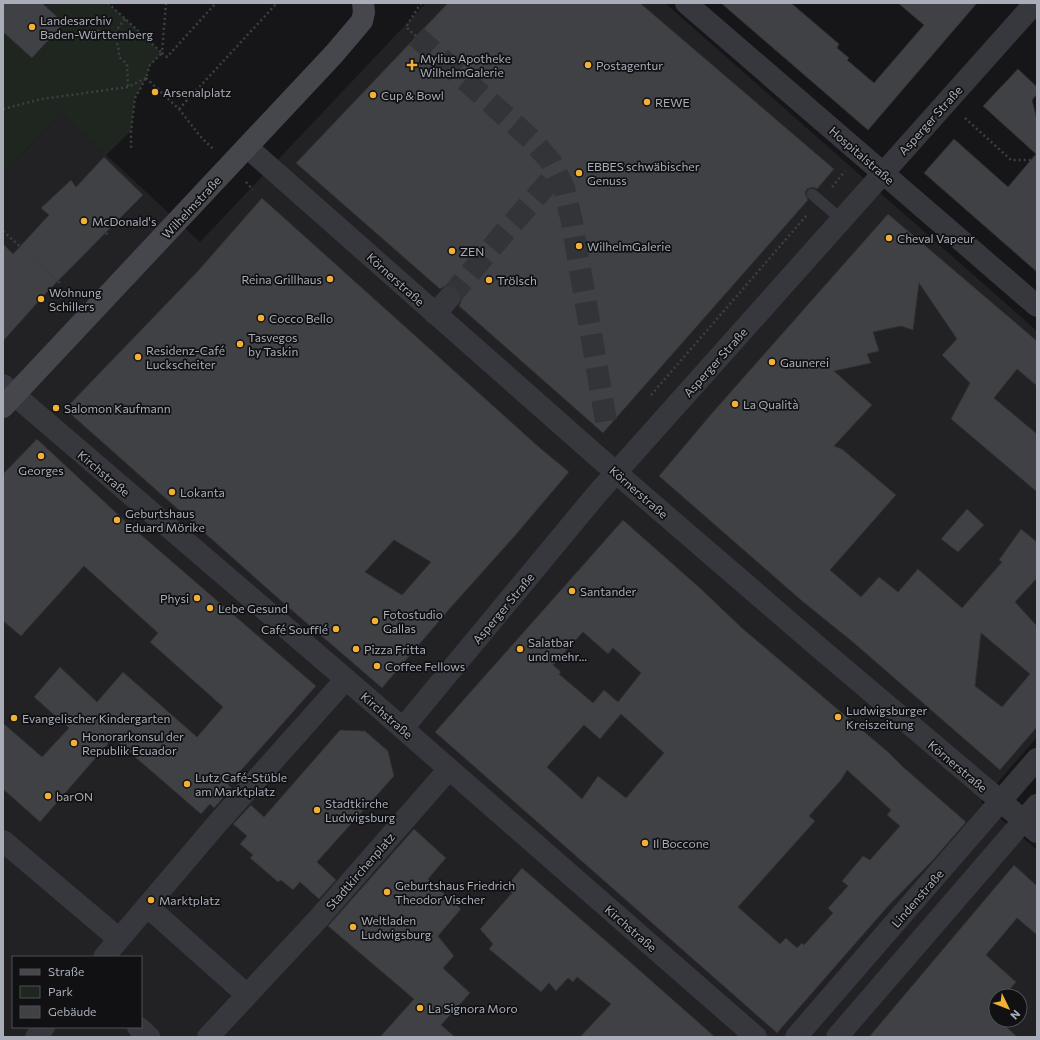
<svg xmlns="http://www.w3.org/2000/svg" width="1040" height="1040" font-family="Commissioner,sans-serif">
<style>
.built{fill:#222225;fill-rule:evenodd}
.green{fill:#1e261f}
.building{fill:#404145;stroke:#303034;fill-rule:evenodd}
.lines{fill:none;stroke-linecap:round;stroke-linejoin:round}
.street-tunnel{stroke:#333438;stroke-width:22;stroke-dasharray:22 11;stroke-linecap:butt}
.path{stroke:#3d3f44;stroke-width:2.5;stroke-dasharray:2 3;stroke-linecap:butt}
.lane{stroke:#37383d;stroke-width:11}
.street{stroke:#37383d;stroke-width:22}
.secondary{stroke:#45474d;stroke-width:22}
.poi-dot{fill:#f2b134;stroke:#111113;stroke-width:1.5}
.labels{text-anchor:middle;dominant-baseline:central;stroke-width:3.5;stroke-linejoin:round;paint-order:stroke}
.poi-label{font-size:12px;fill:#a8adb8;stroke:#111113;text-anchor:start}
.street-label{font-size:12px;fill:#a8adb8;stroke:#111113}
</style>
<rect width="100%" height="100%" fill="#161618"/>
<path class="built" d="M 426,3 L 665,3 L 1037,331 L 1037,737 L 981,802 L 1037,850 L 1037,1037 L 3,1037 L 3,172 L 6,171 L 61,113 L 200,242 ZM 13,957 L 141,957 L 141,1027 L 13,1027 ZM 996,996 L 1020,996 L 1020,1020 L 996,1020 Z"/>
<path class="green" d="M 42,3 L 108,3 L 162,53 L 150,65 L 146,78 L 135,98 L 131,131 L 106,155 L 61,113 L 6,171 L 3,172 L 3,32 L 32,58 L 64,23 Z"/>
<path class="building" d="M 3,3 L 42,3 L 64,23 L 32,58 L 3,32 Z
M 448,3 L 640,3 L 834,169 L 817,189 L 813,187 L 807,189 L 805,193 L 808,200 L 603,433 L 459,306 L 461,301 L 461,294 L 457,289 L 451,286 L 445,286 L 440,289 L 296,163 Z
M 721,3 L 791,3 L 839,44 L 837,48 L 849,58 L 847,60 L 874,83 L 924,25 L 898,3 L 977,3 L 868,130 Z
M 1018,69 L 1037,87 L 1037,94 L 1032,100 L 1037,120 L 1037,272 L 924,173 L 954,139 L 1008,187 L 1036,154 L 983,106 Z
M 104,157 L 143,195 L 47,292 L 3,341 L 3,244 L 13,254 L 49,215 L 41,208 L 71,180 L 76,187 Z
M 262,198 L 540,448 L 569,472 L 513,538 L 452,606 L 382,688 L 288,607 L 65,409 L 198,271 ZM 394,540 L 431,562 L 402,595 L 365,572 Z
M 888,214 L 1037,341 L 1037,386 L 1017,369 L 994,398 L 1037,434 L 1037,492 L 951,419 L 970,383 L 942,355 L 957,339 L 919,283 L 913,330 L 901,326 L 873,332 L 879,351 L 867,354 L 871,363 L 834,371 L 872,405 L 834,446 L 842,449 L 896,495 L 830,570 L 861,597 L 879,577 L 898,592 L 918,569 L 962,608 L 1002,562 L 999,560 L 1021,529 L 1037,542 L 1037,578 L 1015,602 L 1037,626 L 1037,727 L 1000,770 L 854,643 L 802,601 L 659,476 L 713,412 ZM 981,633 L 1030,674 L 1002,707 L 975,686 Z
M 37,439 L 125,521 L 316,686 L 228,785 L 232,788 L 214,808 L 210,804 L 201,814 L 113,738 L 40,822 L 3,789 L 3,723 L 42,757 L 69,728 L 34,697 L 60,667 L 97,702 L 123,672 L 197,737 L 223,707 L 150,642 L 158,633 L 84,566 L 21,636 L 3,621 L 3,474 Z
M 967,509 L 984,525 L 958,552 L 941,539 Z
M 623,520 L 701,589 L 742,628 L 888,752 L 902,766 L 966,822 L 933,860 L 889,905 L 777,1033 L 435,732 ZM 583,632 L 608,654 L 613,648 L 641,673 L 618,702 L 604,690 L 593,703 L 559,674 L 561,672 L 553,665 ZM 621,714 L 664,753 L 626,798 L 598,776 L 582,799 L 547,767 L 584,725 L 600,739 ZM 847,770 L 891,810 L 887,815 L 900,826 L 870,860 L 863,856 L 842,881 L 848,886 L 828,908 L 833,913 L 804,945 L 802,943 L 797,948 L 786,938 L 780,944 L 738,907 L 815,821 L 809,816 L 841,780 Z
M 340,730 L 365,731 L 388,751 L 394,776 L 317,862 L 336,880 L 319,899 L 300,882 L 293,890 L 281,880 L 278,882 L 250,858 L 253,855 L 240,844 L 247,836 L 233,824 L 251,805 L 264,817 Z
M 414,829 L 446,858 L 428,879 L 461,909 L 438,936 L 454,956 L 443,968 L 470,993 L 441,1025 L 455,1037 L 380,1037 L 414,999 L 328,926 Z
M 1014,865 L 1037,886 L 1037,935 L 1017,918 L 986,955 L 1016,982 L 1004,996 L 996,996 L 996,1005 L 990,1012 L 996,1017 L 996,1020 L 999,1020 L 1017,1037 L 869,1037 Z
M 522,868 L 629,961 L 715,1037 L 580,1037 L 611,1004 L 577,977 L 573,982 L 568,978 L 556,991 L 549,983 L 541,992 L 489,949 L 493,944 L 480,929 L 512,893 L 505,888 Z"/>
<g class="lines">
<path class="street-tunnel" d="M 416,36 L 531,139 L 551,162 L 564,188 L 572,222 L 607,427
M 449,298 L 504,233 L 557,173"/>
<path class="path" d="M 108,3 L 162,53 L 150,65 L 146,78 L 135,98 L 131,131 L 131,149
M 166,3 L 162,53 L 167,57 L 216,3
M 125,19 L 112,36 C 118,43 119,48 119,57 L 127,64 L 128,87
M 88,30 L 90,32 C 99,30 105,31 112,36
M 416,36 L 406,27 L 421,3
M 146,78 L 179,109 L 200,136 L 213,149
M 3,109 L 42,99 L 128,87 L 146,78
M 179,109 L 277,3
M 965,118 L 1011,160 L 1031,160
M 246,182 L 253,190
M 832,187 L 845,171
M 3,221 L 4,221
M 3,231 L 62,285
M 106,233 L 108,235
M 651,395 L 807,215"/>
<path class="lane" d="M 812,194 L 842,220"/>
<path class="street" d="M 686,3 L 1037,306
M 247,147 L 598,457 L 823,651 L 1037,832
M 435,314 L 449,298
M 3,385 L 369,699 L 756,1037
M 403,728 L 596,495 L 1035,3
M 3,841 L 119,939
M 147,906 L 247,995
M 104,957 L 215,826 L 346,679
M 138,1027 L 149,1037
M 36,1037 L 44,1027
M 208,1037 L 319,918 L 449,769
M 796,1037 L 1037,759
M 837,1037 L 1037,805"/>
<path class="secondary" d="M 3,407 L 334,54 L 362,21 L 364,12 L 363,3"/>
</g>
<g class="poi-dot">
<circle cx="32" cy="27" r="4"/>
<path d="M410 59h4v4h4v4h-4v4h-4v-4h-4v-4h4z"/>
<circle cx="588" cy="65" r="4"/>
<circle cx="155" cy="92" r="4"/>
<circle cx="373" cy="95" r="4"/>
<circle cx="647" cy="102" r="4"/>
<circle cx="579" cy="173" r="4"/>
<circle cx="84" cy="221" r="4"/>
<circle cx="889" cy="238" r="4"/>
<circle cx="579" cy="246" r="4"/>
<circle cx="452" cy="251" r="4"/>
<circle cx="330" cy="279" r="4"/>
<circle cx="489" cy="280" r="4"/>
<circle cx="41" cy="299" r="4"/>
<circle cx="261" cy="318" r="4"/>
<circle cx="240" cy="344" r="4"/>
<circle cx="138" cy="357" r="4"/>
<circle cx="772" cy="362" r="4"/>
<circle cx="735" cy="404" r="4"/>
<circle cx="56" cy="408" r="4"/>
<circle cx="41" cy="456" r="4"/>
<circle cx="172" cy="492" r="4"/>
<circle cx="117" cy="520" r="4"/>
<circle cx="572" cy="591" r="4"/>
<circle cx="197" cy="598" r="4"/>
<circle cx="210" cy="608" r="4"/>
<circle cx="375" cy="621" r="4"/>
<circle cx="336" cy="629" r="4"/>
<circle cx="356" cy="649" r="4"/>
<circle cx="520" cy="649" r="4"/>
<circle cx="377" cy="666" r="4"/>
<circle cx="838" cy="717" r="4"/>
<circle cx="14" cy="718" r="4"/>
<circle cx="74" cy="743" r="4"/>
<circle cx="187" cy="784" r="4"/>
<circle cx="48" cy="796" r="4"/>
<circle cx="317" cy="810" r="4"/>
<circle cx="645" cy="843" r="4"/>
<circle cx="387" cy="892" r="4"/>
<circle cx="151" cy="900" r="4"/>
<circle cx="353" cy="927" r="4"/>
<circle cx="420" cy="1008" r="4"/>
</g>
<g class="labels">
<g class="poi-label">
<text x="40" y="20">Landesarchiv<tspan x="40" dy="14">Baden-Württemberg</tspan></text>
<text x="420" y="58">Mylius Apotheke<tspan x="420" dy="14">WilhelmGalerie</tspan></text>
<text x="596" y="65">Postagentur</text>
<text x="163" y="92">Arsenalplatz</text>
<text x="381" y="95">Cup &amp; Bowl</text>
<text x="655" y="102">REWE</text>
<text x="587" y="166">EBBES schwäbischer<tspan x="587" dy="14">Genuss</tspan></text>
<text x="92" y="221">McDonald's</text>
<text x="897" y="238">Cheval Vapeur</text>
<text x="587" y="246">WilhelmGalerie</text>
<text x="460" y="251">ZEN</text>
<text x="322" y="279" text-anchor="end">Reina Grillhaus</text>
<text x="497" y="280">Trölsch</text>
<text x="49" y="292">Wohnung<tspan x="49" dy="14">Schillers</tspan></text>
<text x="269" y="318">Cocco Bello</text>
<text x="248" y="337">Tasvegos<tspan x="248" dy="14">by Taskin</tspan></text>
<text x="146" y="350">Residenz-Café<tspan x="146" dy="14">Luckscheiter</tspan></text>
<text x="780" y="362">Gaunerei</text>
<text x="743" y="404">La Qualità</text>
<text x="64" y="408">Salomon Kaufmann</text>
<text x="41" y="470" text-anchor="middle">Georges</text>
<text x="180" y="492">Lokanta</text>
<text x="125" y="513">Geburtshaus<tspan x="125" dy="14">Eduard Mörike</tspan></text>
<text x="580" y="591">Santander</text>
<text x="189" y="598" text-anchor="end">Physi</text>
<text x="218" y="608">Lebe Gesund</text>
<text x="383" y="614">Fotostudio<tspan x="383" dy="14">Gallas</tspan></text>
<text x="328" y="629" text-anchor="end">Café Soufflé</text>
<text x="528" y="642">Salatbar<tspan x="528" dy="14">und mehr...</tspan></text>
<text x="364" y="649">Pizza Fritta</text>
<text x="385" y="666">Coffee Fellows</text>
<text x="846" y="710">Ludwigsburger<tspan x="846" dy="14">Kreiszeitung</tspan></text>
<text x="22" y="718">Evangelischer Kindergarten</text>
<text x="82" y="736">Honorarkonsul der<tspan x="82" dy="14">Republik Ecuador</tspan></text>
<text x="195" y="777">Lutz Café-Stüble<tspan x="195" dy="14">am Marktplatz</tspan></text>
<text x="56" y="796">barON</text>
<text x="325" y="803">Stadtkirche<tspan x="325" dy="14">Ludwigsburg</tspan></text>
<text x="653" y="843">Il Boccone</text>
<text x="395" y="885">Geburtshaus Friedrich<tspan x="395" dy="14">Theodor Vischer</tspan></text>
<text x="159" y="900">Marktplatz</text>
<text x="361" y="920">Weltladen<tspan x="361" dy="14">Ludwigsburg</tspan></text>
<text x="428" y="1008">La Signora Moro</text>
</g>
<g class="street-label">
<text transform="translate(930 120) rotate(-48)">Asperger Straße</text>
<text transform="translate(862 155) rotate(41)">Hospitalstraße</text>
<text transform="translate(191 207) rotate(-47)">Wilhelmstraße</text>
<text transform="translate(396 279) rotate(42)">Körnerstraße</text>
<text transform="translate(715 362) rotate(-48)">Asperger Straße</text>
<text transform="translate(104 473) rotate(40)">Kirchstraße</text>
<text transform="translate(639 492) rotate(41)">Körnerstraße</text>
<text transform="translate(503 608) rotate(-50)">Asperger Straße</text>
<text transform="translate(387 715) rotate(41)">Kirchstraße</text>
<text transform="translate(958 766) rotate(40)">Körnerstraße</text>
<text transform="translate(360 871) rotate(-49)">Stadtkirchenplatz</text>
<text transform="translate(917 898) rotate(-49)">Lindenstraße</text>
<text transform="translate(631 928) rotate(41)">Kirchstraße</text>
</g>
</g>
<rect width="1040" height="1040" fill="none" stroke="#a8adb8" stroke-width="8"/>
<rect x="12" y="956" width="130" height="72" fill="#111113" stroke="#4d4f55"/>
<rect x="20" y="969" width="20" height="6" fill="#45474d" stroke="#4d4f55"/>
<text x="48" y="976" font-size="12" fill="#a8adb8">Straße</text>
<rect x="20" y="986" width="20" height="12" fill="#1e261f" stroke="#4d4f55"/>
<text x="48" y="996" font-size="12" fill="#a8adb8">Park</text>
<rect x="20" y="1006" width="20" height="12" fill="#404145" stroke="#4d4f55"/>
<text x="48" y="1016" font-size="12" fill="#a8adb8">Gebäude</text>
<g transform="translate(1008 1008) rotate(133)"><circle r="19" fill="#111113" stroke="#4d4f55"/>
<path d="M0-3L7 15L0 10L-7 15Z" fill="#f2b134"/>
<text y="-6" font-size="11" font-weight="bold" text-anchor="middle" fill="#a8adb8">N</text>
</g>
</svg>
